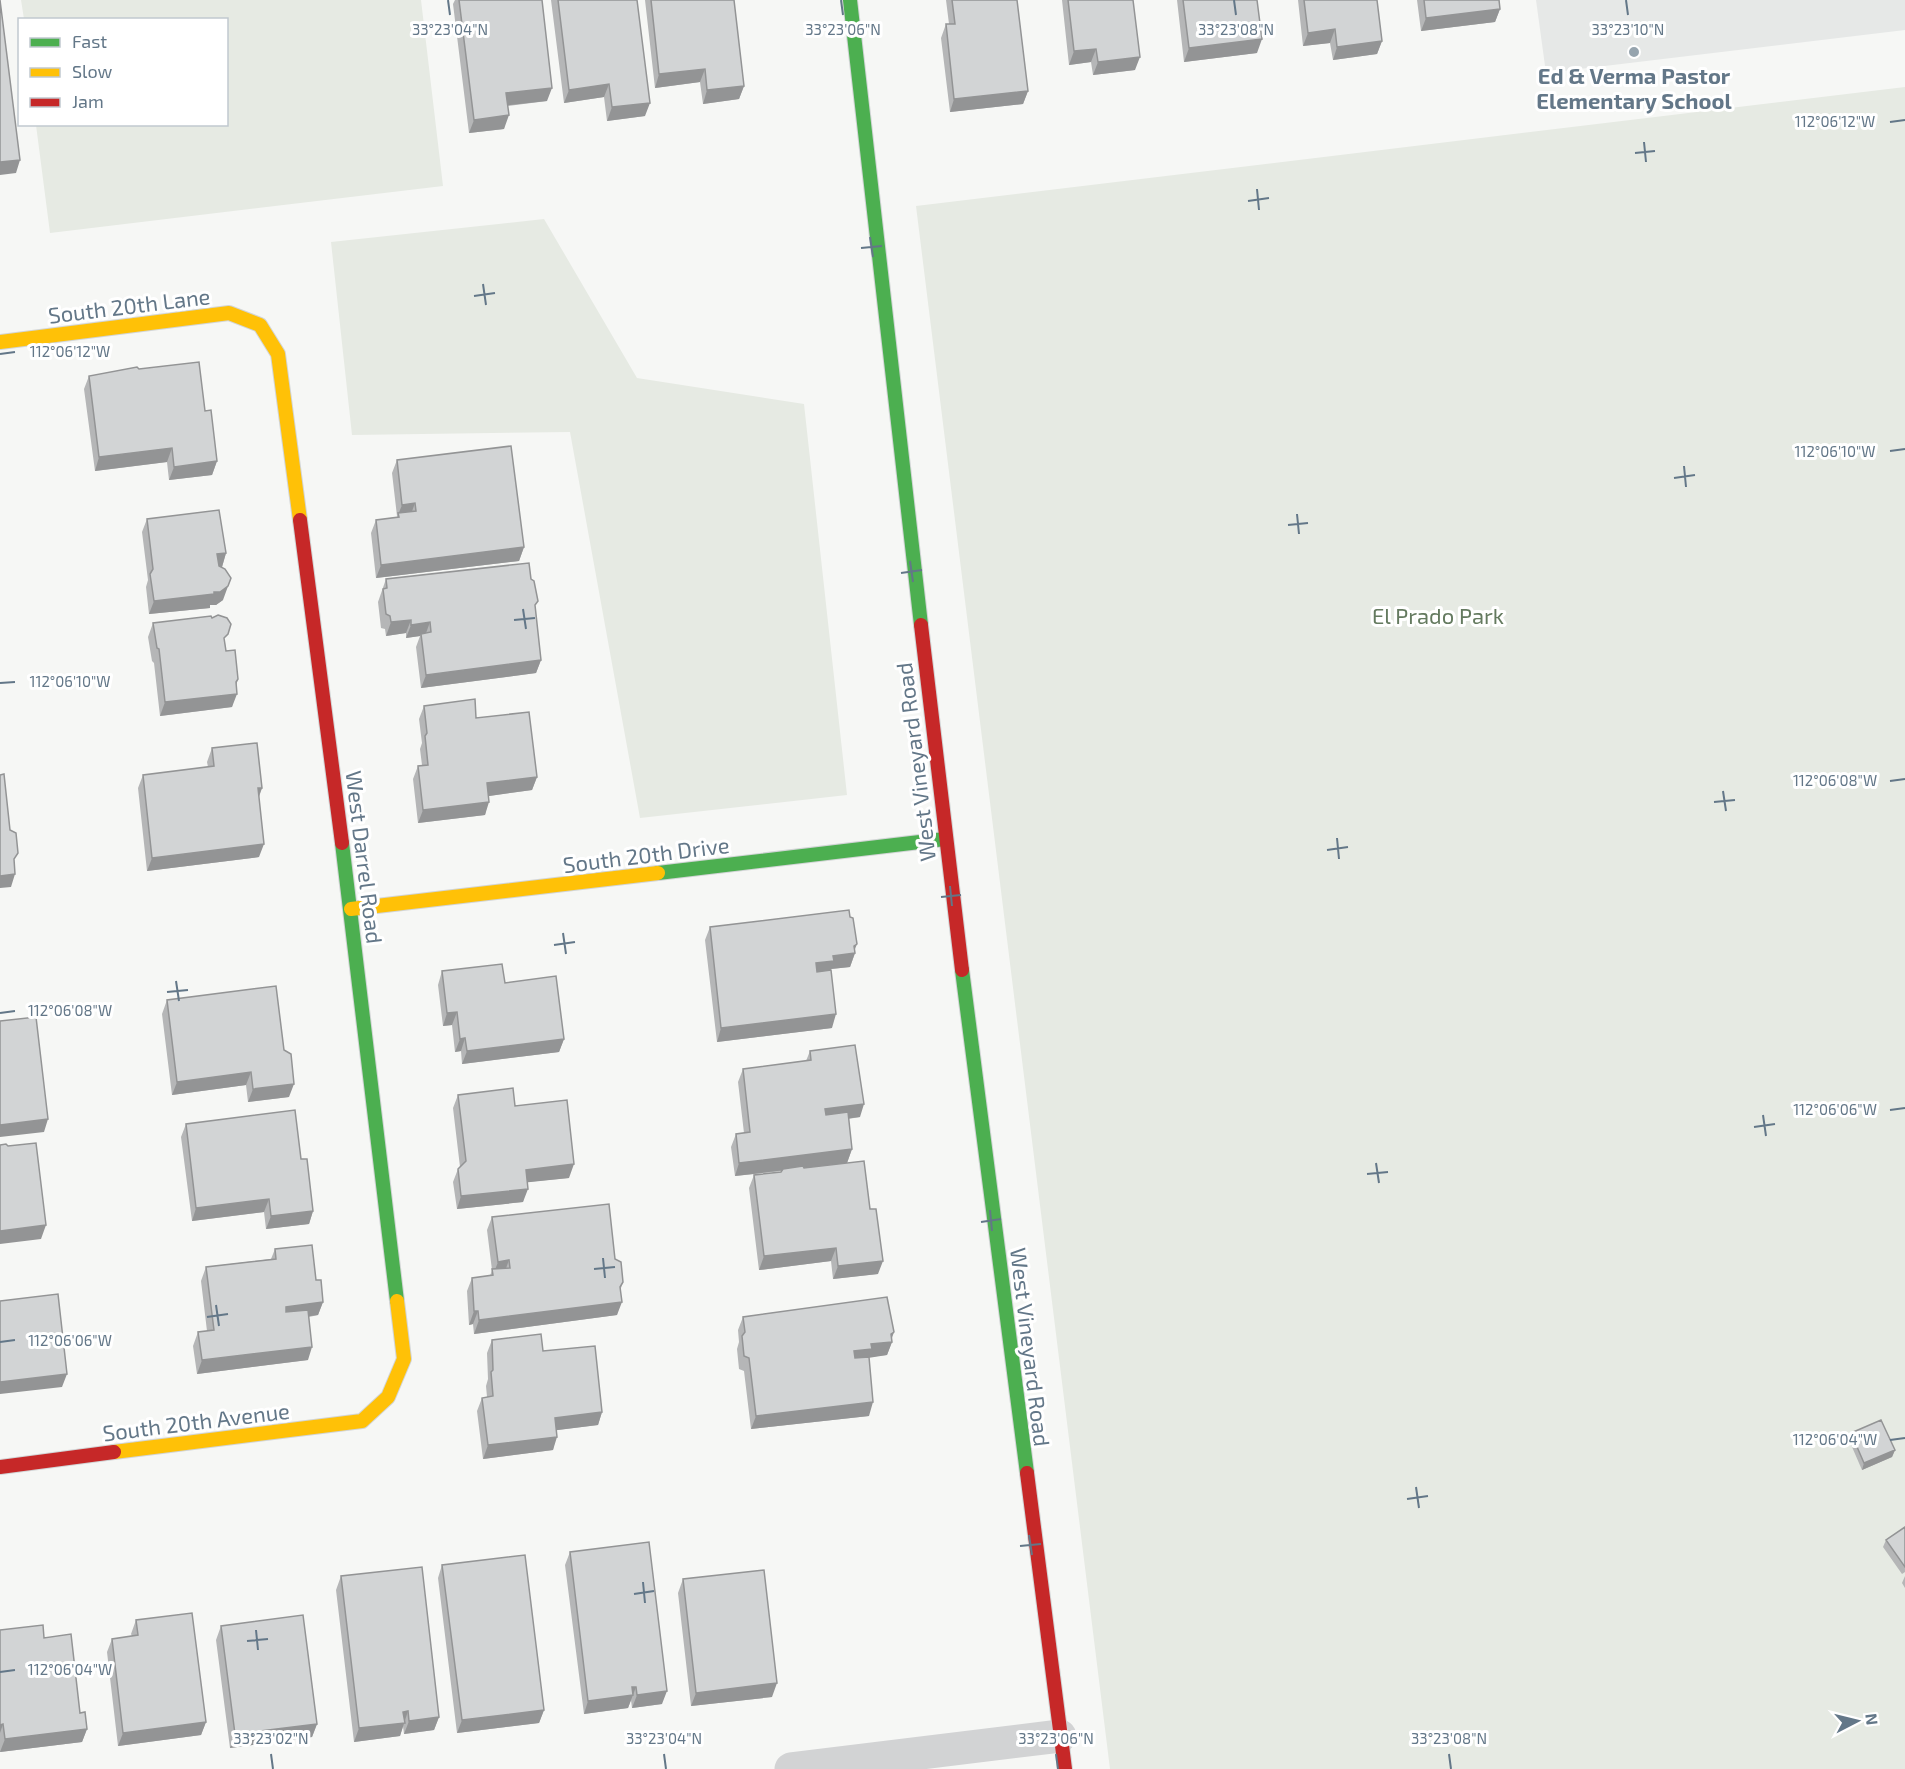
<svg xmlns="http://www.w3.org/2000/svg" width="1905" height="1769" font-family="'Exo 2',sans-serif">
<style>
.built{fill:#e6e8e7}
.green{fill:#e6eae3}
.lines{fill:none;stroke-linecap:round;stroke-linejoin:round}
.fast-casing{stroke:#d2d5d6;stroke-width:16}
.slow-casing{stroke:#d2d5d6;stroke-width:16}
.jam-casing{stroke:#d2d5d6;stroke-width:16}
.street{stroke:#d2d3d4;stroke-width:33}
.fast{stroke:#4caf50;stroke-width:14}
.slow{stroke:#ffc107;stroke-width:14}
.jam{stroke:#c62828;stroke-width:14}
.wall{fill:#b5b6b7}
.shaded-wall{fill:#939495}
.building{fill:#d2d4d5;stroke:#939495;stroke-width:1.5}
.ticks{fill:none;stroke:#637788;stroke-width:2}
.poi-dot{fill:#96a4ae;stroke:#fff;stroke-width:2}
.labels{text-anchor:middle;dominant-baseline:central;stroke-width:6;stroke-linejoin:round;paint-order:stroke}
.poi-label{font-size:22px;font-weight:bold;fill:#637788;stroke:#fff}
.street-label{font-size:22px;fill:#637788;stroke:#fff}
.park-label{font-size:22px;fill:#647a5f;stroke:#fff}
.ticks-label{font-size:15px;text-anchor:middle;fill:#637788;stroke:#fff;stroke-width:6;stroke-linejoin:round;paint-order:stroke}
</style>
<rect width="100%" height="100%" fill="#f6f7f5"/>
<path class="built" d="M 1536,0 L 1905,0 L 1905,30 L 1546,73 Z"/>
<path class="green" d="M 21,0 L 421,0 L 443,186 L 50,233 L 36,125 L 226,124 L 226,20 L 24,19 Z
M 1905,87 L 1905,1769 L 1110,1769 L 916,206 Z
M 544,219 L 637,378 L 804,404 L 847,795 L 640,818 L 570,432 L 352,435 L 331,242 Z"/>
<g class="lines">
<g class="fast-casing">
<path id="fast" d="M 850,0 L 921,625
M 342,843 L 397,1301
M 658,873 L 945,839
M 962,970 L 1027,1473"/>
</g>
<g class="slow-casing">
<path id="slow" d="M 0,342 L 229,313 L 260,325 L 278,354 L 300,520
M 351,909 L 658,873
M 114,1452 L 362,1421 L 388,1397 L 404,1359 L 397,1301"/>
</g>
<g class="jam-casing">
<path id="jam" d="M 300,520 L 342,843
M 921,625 L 962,970
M 0,1467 L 114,1452
M 1027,1473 L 1065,1769"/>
</g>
<path class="street" d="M 791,1769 L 1060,1736"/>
<use href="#fast" class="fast"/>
<use href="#slow" class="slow"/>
<use href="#jam" class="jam"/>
</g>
<path class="wall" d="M 455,0 L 542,0 L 547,101 L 508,106 L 504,129 L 469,133 L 453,4 Z
M 551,0 L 637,0 L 645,116 L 607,121 L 604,97 L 564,103 Z
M 645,0 L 734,0 L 744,86 L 739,99 L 703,104 L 700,82 L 655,88 Z
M 946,0 L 1017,0 L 1028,91 L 1023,104 L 950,112 L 941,38 L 946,24 L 949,24 Z
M 1062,0 L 1133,0 L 1135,70 L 1093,75 L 1091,62 L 1069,65 Z
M 1177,0 L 1257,0 L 1257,53 L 1184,62 Z
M 1298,0 L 1377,0 L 1382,41 L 1377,54 L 1333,60 L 1330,43 L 1303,46 Z
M 1417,0 L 1499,0 L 1500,9 L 1495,22 L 1421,31 Z
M 139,369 L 205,411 L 217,461 L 212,475 L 169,480 L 167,462 L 95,471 L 84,389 L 89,376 Z
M 397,460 L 524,547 L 519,561 L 376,578 L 371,533 L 376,520 L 397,517 L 397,516 L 392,473 Z
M 147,519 L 226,553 L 222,567 L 220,567 L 223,600 L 216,605 L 210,605 L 210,608 L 149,614 L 146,587 L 148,580 L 142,532 Z
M 386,579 L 535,608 L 541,660 L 536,673 L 421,688 L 416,647 L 420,636 L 406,638 L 406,633 L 386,636 L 385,629 L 381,628 L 378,602 Z
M 153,623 L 225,643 L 226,651 L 238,679 L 236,685 L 232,707 L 160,716 L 154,663 L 152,661 L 148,637 Z
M 424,706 L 476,718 L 537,777 L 532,790 L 489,796 L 485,815 L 418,823 L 413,779 L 418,766 L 422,765 L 420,749 L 422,743 L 419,719 Z
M 212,748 L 262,788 L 259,797 L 259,857 L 147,871 L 138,788 L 143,775 L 208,767 L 207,762 Z
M 850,917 L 855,953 L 850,967 L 831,969 L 831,970 L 832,1028 L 717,1042 L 705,940 L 710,927 Z
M 442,971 L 505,983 L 564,1039 L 559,1052 L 462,1064 L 461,1051 L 455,1052 L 452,1025 L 443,1026 L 438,985 Z
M 167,1000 L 284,1050 L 289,1097 L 248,1102 L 246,1085 L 172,1095 L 162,1014 Z
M 810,1051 L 860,1117 L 848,1119 L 852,1149 L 847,1163 L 878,1274 L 833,1279 L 831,1261 L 759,1270 L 749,1188 L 754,1175 L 781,1172 L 782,1171 L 735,1176 L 731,1147 L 736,1134 L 744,1133 L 738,1082 L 743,1069 L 806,1061 Z
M 458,1095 L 515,1106 L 569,1178 L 527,1182 L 523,1202 L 457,1209 L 453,1182 L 458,1169 L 460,1167 L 453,1108 Z
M 186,1124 L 301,1159 L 313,1211 L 309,1224 L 266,1229 L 264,1212 L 192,1221 L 181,1137 Z
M 492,1217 L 615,1259 L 623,1282 L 620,1291 L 617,1315 L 474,1334 L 473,1324 L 469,1325 L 467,1291 L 472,1278 L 490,1276 L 492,1270 L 487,1230 Z
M 275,1249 L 316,1280 L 323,1302 L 318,1315 L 309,1317 L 308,1360 L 197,1374 L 193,1346 L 198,1332 L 207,1331 L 201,1281 L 206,1267 L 271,1259 Z
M 743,1317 L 894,1332 L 892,1338 L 892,1342 L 887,1355 L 869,1357 L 869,1416 L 751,1429 L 744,1371 L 739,1369 L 737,1349 L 739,1342 L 738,1330 Z
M 492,1340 L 543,1351 L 602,1412 L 598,1425 L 557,1430 L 553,1450 L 483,1459 L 477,1411 L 482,1398 L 487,1397 L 486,1386 L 488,1379 L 487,1353 Z
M 1851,1433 L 1895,1450 L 1892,1457 L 1862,1470 L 1849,1440 Z
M 1905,1527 L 1905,1572 L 1902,1574 L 1883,1547 L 1886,1540 Z
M 570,1552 L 662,1704 L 632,1708 L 631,1700 L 628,1708 L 584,1714 L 565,1565 Z
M 442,1565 L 544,1710 L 539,1723 L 457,1733 L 438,1578 Z
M 341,1576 L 439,1717 L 434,1730 L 404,1734 L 403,1726 L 400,1736 L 354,1742 L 336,1590 Z
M 1905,1576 L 1905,1588 L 1902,1583 Z
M 683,1579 L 772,1697 L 691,1706 L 678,1593 Z
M 136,1620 L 206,1722 L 201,1735 L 118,1746 L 107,1652 L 112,1639 L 132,1636 L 131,1634 Z
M 221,1626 L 317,1724 L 312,1737 L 230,1748 L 216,1640 Z
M 0,1630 L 44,1638 L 80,1713 L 87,1729 L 82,1742 L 0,1752 Z"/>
<path class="shaded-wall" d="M 1500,9 L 1495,22 L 1421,31 L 1426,18 Z
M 1335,29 L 1330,43 L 1303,46 L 1308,33 Z
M 1262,39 L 1257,53 L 1184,62 L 1189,48 Z
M 1382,41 L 1377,54 L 1333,60 L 1337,47 Z
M 1096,49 L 1091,62 L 1069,65 L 1074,51 Z
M 1140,57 L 1135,70 L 1093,75 L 1098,62 Z
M 705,69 L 700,82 L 655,88 L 659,74 Z
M 609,84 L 604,97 L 564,103 L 569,90 Z
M 744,86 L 739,99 L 703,104 L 707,90 Z
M 552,88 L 547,101 L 501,106 L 506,93 Z
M 1028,91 L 1023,104 L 950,112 L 954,99 Z
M 650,103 L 645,116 L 607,121 L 612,107 Z
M 509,115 L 504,129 L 469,133 L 474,120 Z
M 20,160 L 16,173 L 0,175 L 0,162 Z
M 172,448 L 167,462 L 95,471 L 99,457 Z
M 217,461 L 212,475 L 169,480 L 174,467 Z
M 415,503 L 410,517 L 398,515 L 402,505 Z
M 524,547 L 519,561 L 376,578 L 381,565 Z
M 226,553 L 222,567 L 212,568 L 217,554 Z
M 231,578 L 223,600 L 216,605 L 210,605 L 210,608 L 149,614 L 154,601 L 214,592 Z
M 411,620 L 406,633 L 386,636 L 391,622 Z
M 430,622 L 425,636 L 421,634 L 420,636 L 406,638 L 411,625 Z
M 541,660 L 536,673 L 421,688 L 426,675 Z
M 238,679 L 233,693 L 237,694 L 232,707 L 160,716 L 165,702 L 236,682 Z
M 537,777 L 532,790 L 482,797 L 487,783 Z
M 258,788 L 262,788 L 257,801 Z
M 489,802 L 485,815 L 418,823 L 423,810 Z
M 264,844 L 259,857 L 147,871 L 152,858 Z
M 15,874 L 11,887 L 0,888 L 0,876 Z
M 857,944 L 853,954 L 855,953 L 850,967 L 831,969 L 829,975 L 811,977 L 816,963 L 854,946 Z
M 457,1012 L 452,1025 L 443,1026 L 447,1013 Z
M 836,1014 L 832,1028 L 717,1042 L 721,1028 Z
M 465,1038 L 461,1051 L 455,1052 L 460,1039 Z
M 564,1039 L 559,1052 L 462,1064 L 467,1051 Z
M 251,1072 L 246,1085 L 172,1095 L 177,1082 Z
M 294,1084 L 289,1097 L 248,1102 L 253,1089 Z
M 864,1104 L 860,1117 L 821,1122 L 825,1109 Z
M 48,1119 L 44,1132 L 0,1137 L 0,1125 Z
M 852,1149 L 847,1163 L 735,1176 L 739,1163 Z
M 574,1164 L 569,1178 L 521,1183 L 526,1170 Z
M 528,1189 L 523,1202 L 457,1209 L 461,1196 Z
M 269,1199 L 264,1212 L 192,1221 L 196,1208 Z
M 313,1211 L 309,1224 L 266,1229 L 271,1216 Z
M 46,1225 L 41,1239 L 0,1244 L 0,1231 Z
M 836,1248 L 831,1261 L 759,1270 L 764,1256 Z
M 509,1260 L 504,1274 L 493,1275 L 498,1262 Z
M 883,1261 L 878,1274 L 833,1279 L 838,1266 Z
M 323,1302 L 318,1315 L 281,1320 L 286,1307 Z
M 622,1302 L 617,1315 L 474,1334 L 479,1320 Z
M 474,1311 L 478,1311 L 473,1324 L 469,1325 Z
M 894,1332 L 890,1342 L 892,1342 L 887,1355 L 868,1358 L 850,1364 L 854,1351 L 871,1344 Z
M 312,1347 L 308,1360 L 197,1374 L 202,1360 Z
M 67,1374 L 62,1387 L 0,1394 L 0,1382 Z
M 873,1402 L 869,1416 L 751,1429 L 756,1416 Z
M 602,1412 L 598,1425 L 550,1431 L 555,1418 Z
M 557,1437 L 553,1450 L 483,1459 L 488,1445 Z
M 1895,1450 L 1892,1457 L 1862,1470 L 1864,1463 Z
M 777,1683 L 772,1697 L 691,1706 L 696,1693 Z
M 632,1687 L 636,1687 L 628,1708 L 584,1714 L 588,1701 Z
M 667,1691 L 662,1704 L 632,1708 L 637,1695 Z
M 544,1710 L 539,1723 L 457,1733 L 462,1720 Z
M 408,1711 L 400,1736 L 354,1742 L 359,1728 L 403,1712 Z
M 439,1717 L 434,1730 L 404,1734 L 409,1721 Z
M 206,1722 L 201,1735 L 118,1746 L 123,1733 Z
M 3,1724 L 0,1733 L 0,1725 Z
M 317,1724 L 312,1737 L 230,1748 L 235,1734 Z
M 87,1729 L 82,1742 L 0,1752 L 5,1739 Z"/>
<path class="building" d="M 0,0 L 20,160 L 0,162 Z
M 459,0 L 542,0 L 552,88 L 506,93 L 509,115 L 474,120 Z
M 558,0 L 637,0 L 650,103 L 612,107 L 609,84 L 569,90 Z
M 651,0 L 734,0 L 744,86 L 707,90 L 705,69 L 659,74 Z
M 952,0 L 1017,0 L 1028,91 L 954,99 L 946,24 L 955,24 Z
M 1068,0 L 1133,0 L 1140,57 L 1098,62 L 1096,49 L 1074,51 Z
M 1183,0 L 1257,0 L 1262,39 L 1189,48 Z
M 1304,0 L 1377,0 L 1382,41 L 1337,47 L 1335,29 L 1308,33 Z
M 1424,0 L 1499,0 L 1500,9 L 1426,18 Z
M 199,362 L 205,411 L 211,410 L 217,461 L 174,467 L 172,448 L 99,457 L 89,376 L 137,367 L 139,369 Z
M 511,446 L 524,547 L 381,565 L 376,520 L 399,517 L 398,513 L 416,511 L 415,503 L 402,505 L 397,460 Z
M 219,510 L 226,553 L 217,554 L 219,566 L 225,569 L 231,578 L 228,586 L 220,592 L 214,592 L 214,594 L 154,601 L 150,574 L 153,569 L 147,519 Z
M 529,563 L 531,579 L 534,581 L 538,601 L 535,605 L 541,660 L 426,675 L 421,634 L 431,632 L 430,622 L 411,625 L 411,620 L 391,622 L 390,616 L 386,614 L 383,589 L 387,588 L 386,579 Z
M 218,615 L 227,618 L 231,624 L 228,634 L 224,638 L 226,651 L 235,650 L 238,679 L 236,682 L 237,694 L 165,702 L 159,649 L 157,648 L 153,623 L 211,616 L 212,618 Z
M 475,699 L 476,718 L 529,712 L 537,777 L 487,783 L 489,802 L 423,810 L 418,766 L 428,765 L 425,736 L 427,733 L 424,706 Z
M 257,743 L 262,788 L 258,788 L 264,844 L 152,858 L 143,775 L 214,766 L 212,748 Z
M 4,774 L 10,830 L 16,833 L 18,853 L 14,859 L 15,874 L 0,876 L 0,775 Z
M 849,910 L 850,917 L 853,918 L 857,944 L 854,946 L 855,953 L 833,956 L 834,961 L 816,963 L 817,972 L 831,970 L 836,1014 L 721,1028 L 710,927 Z
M 502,964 L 505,983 L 556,976 L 564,1039 L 467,1051 L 465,1038 L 460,1039 L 457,1012 L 447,1013 L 442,971 Z
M 276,986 L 284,1050 L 291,1054 L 294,1084 L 253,1089 L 251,1072 L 177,1082 L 167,1000 Z
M 36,1017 L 48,1119 L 0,1125 L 0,1021 Z
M 855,1045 L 864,1104 L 825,1109 L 826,1115 L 848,1112 L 852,1149 L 739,1163 L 736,1134 L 750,1132 L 743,1069 L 811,1060 L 810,1051 Z
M 513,1088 L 515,1106 L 567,1100 L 574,1164 L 526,1170 L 528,1189 L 461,1196 L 458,1169 L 466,1161 L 458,1095 Z
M 295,1110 L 301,1159 L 307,1159 L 313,1211 L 271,1216 L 269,1199 L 196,1208 L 186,1124 Z
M 36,1143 L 46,1225 L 0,1231 L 0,1145 L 6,1144 L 8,1146 Z
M 864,1161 L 870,1209 L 876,1209 L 883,1261 L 838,1266 L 836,1248 L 764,1256 L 754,1175 L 781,1172 L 783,1169 L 803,1166 L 804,1168 Z
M 609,1204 L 615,1259 L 621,1262 L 623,1282 L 620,1287 L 622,1302 L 479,1320 L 478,1311 L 474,1311 L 472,1278 L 493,1275 L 492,1269 L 510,1268 L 509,1260 L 498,1262 L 492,1217 Z
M 312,1245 L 316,1280 L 321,1280 L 323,1302 L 286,1307 L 286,1312 L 308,1310 L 312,1347 L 202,1360 L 198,1332 L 214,1330 L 206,1267 L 276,1259 L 275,1249 Z
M 58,1294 L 67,1374 L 0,1382 L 0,1301 Z
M 887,1297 L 894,1332 L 891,1334 L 892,1342 L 871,1344 L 872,1349 L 854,1351 L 855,1358 L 869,1357 L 873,1402 L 756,1416 L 749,1358 L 744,1356 L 742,1336 L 745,1332 L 743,1317 Z
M 541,1334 L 543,1351 L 595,1346 L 602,1412 L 555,1418 L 557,1437 L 488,1445 L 482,1398 L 493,1396 L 491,1372 L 493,1370 L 492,1340 Z
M 1881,1420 L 1895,1450 L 1864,1463 L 1851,1433 Z
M 1905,1527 L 1905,1567 L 1886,1540 Z
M 649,1542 L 667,1691 L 637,1695 L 636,1687 L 632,1687 L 633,1695 L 588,1701 L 570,1552 Z
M 525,1555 L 544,1710 L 462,1720 L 442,1565 Z
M 422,1567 L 439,1717 L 409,1721 L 408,1711 L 403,1712 L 405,1723 L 359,1728 L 341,1576 Z
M 764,1570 L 777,1683 L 696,1693 L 683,1579 Z
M 192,1613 L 206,1722 L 123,1733 L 112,1639 L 138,1635 L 136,1620 Z
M 303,1615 L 317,1724 L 235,1734 L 221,1626 Z
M 43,1625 L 44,1638 L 71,1634 L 80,1713 L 85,1712 L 87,1729 L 5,1739 L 3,1724 L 0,1725 L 0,1630 Z"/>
<path class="ticks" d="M 448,0 L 450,15M 841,0 L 843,15M 1234,0 L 1236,15M 1626,0 L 1628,15M 1890,122 L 1905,120M 1644,142 L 1646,162M 1635,153 L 1655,151M 1257,189 L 1259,210M 1248,201 L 1269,198M 870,237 L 873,257M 861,248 L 882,246M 483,284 L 486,305M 474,296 L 495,293M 0,354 L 15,352M 1890,451 L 1905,449M 1684,466 L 1686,487M 1674,478 L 1695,475M 1297,514 L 1299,534M 1288,525 L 1308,523M 910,561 L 913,582M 901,573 L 922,570M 523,609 L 526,629M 514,620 L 535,618M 0,683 L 15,682M 1890,781 L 1905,779M 1723,791 L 1726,811M 1714,802 L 1735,800M 1337,838 L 1339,859M 1327,850 L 1348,847M 950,886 L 952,906M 941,897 L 961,895M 563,933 L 566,954M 554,945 L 575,942M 176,981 L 179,1001M 167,992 L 188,990M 0,1013 L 15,1011M 1890,1110 L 1905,1108M 1763,1115 L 1766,1136M 1754,1127 L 1775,1124M 1376,1163 L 1379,1183M 1367,1174 L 1388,1172M 990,1210 L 992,1231M 981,1222 L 1001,1219M 603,1258 L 605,1278M 594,1269 L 615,1267M 216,1305 L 219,1326M 207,1317 L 228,1314M 0,1342 L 15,1340M 1890,1440 L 1905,1438M 1416,1487 L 1419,1508M 1407,1499 L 1428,1496M 1029,1535 L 1032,1555M 1020,1546 L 1041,1544M 643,1582 L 645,1603M 634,1594 L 654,1591M 256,1630 L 258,1650M 247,1641 L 268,1639M 0,1672 L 15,1670M 271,1754 L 273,1769M 664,1754 L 666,1769M 1056,1754 L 1058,1769M 1449,1754 L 1451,1769"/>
<circle class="poi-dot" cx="1634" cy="52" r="6"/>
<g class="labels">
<g class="poi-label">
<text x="1634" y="75">Ed &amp; Verma Pastor<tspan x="1634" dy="25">Elementary School</tspan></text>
</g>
<g class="street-label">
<text transform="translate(129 305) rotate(-7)">South 20th Lane</text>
<text transform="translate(915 762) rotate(-97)">West Vineyard Road</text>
<text transform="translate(646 854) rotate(-7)">South 20th Drive</text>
<text transform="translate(365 857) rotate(83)">West Darrel Road</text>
<text transform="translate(1031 1347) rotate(83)">West Vineyard Road</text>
<text transform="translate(196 1421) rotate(-7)">South 20th Avenue</text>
</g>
<g class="park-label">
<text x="1438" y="615">El Prado Park</text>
</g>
</g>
<g class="ticks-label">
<text x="450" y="35">33°23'04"N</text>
<text x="843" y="35">33°23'06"N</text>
<text x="1236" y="35">33°23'08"N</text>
<text x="1628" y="35">33°23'10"N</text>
<text x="1835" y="127">112°06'12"W</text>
<text x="70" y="357">112°06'12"W</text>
<text x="1835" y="457">112°06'10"W</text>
<text x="70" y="687">112°06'10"W</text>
<text x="1835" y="786">112°06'08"W</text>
<text x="70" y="1016">112°06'08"W</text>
<text x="1835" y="1115">112°06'06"W</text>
<text x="70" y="1346">112°06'06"W</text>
<text x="1835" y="1445">112°06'04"W</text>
<text x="70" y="1675">112°06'04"W</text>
<text x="271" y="1744">33°23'02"N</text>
<text x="664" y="1744">33°23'04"N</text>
<text x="1056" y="1744">33°23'06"N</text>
<text x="1449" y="1744">33°23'08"N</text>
</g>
<rect x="18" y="18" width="210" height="108" fill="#ffffff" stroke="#c1c9cf" stroke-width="1.5"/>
<rect x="30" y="38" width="30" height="9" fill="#4caf50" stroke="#c1c9cf" stroke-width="1.5"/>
<text x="72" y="48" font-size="18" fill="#637788">Fast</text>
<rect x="30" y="68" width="30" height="9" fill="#ffc107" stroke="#c1c9cf" stroke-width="1.5"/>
<text x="72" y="78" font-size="18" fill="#637788">Slow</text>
<rect x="30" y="98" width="30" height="9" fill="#c62828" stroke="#c1c9cf" stroke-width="1.5"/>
<text x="72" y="108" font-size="18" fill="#637788">Jam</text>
<g transform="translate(1857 1721) rotate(83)" stroke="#ffffff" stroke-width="4.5" paint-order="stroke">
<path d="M0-4.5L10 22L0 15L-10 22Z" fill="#637788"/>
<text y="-9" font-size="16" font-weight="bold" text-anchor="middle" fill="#637788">N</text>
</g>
</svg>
